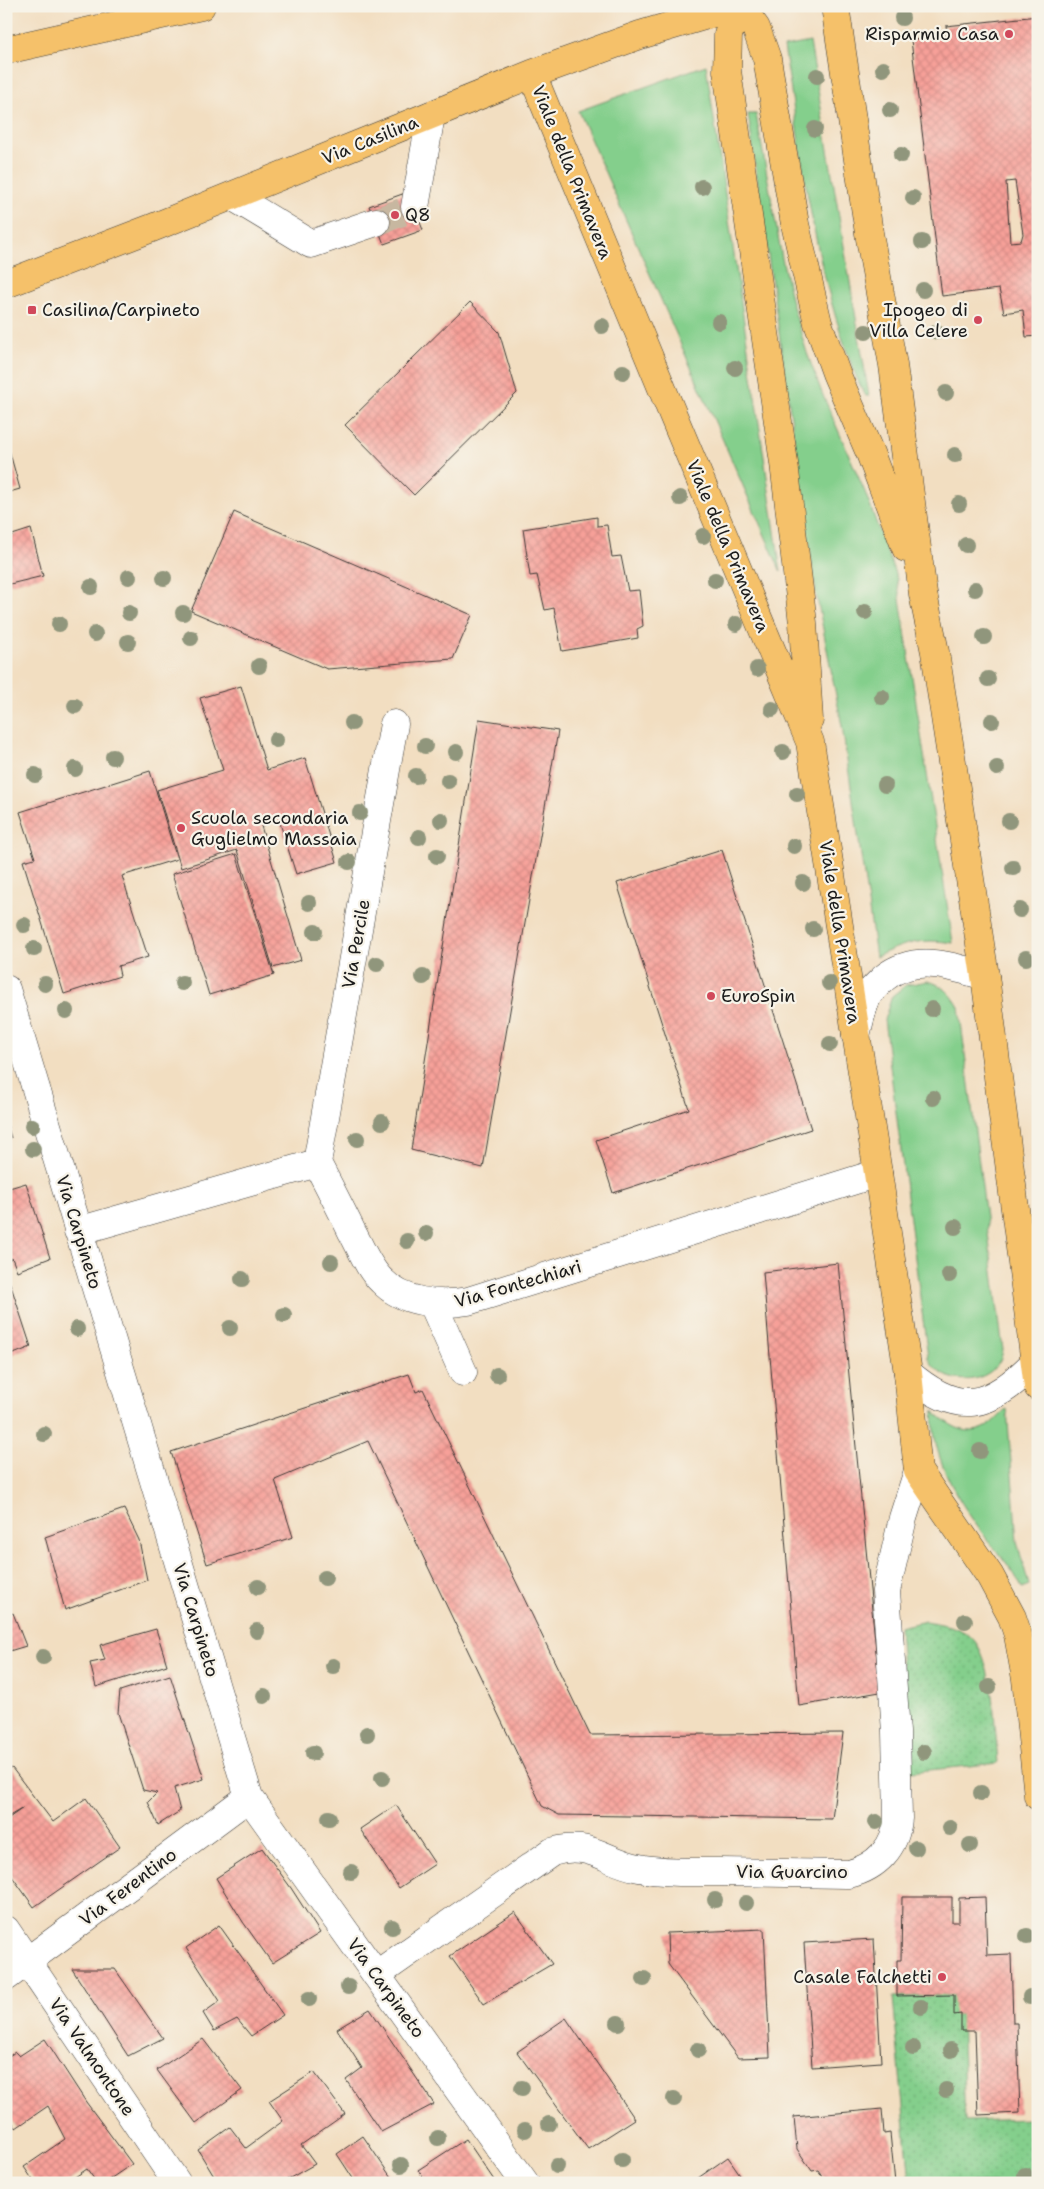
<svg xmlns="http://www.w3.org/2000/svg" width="1044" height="2189" font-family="'Shantell Sans',sans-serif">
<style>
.grass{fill:#84cf8c;stroke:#507654}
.park{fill:url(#park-dots);stroke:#507654}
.building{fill:url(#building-cross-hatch);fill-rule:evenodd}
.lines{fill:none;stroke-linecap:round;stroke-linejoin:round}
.minor-tunnel{stroke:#c7b7a0;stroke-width:28;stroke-dasharray:28 14;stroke-linecap:butt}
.minor-casing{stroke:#3c3935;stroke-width:29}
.major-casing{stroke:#3c3935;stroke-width:29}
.minor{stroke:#fff;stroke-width:28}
.major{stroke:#f5c16b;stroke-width:28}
.tree{fill:#90967c}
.poi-dot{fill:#d1495b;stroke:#f7f3e8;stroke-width:2}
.labels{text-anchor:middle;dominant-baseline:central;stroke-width:4.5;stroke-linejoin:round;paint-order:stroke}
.poi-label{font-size:18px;fill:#1c1c1c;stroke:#f7f3e8;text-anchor:start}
.street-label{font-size:18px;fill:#1c1c1c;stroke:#f7f3e8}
</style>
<defs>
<pattern id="park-dots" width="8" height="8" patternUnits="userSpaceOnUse" patternTransform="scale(1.25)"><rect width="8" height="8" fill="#84cf8c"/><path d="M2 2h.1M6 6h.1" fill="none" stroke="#71b178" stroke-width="1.8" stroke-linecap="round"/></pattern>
<pattern id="building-cross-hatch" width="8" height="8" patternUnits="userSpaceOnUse" patternTransform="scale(1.25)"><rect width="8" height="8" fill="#f7a099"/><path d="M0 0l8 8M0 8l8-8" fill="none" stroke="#d38983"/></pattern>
</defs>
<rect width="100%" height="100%" fill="#f7f3e8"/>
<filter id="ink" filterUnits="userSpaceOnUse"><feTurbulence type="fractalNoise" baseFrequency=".02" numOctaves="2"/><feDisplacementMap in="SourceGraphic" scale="10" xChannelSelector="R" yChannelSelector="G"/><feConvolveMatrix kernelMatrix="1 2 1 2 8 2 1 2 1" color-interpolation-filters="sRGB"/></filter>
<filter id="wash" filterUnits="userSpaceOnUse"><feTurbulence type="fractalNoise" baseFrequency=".0096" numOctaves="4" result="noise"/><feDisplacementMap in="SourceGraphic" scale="20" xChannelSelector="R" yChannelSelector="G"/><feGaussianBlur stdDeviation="1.12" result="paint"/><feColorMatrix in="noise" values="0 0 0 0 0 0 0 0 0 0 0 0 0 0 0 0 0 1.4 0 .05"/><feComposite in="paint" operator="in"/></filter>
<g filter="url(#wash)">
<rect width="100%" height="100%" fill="#f2dec1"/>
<path class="grass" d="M 810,42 L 869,396 L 866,396 C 855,378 849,357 842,337 C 811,244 800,144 784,47 Z
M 706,65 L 781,572 L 578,111 Z
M 748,114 L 756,114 L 782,258 L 792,303 L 807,353 L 822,393 L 865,492 L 897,579 L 953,943 C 921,938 904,943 876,957 L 842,726 L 816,593 Z
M 928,981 C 943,985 951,993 959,1007 L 1003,1350 C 998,1386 943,1390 928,1358 L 884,1020 L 892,996 L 906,985 Z
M 1007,1409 L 1017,1542 L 1029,1585 L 1022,1588 C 1013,1569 999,1554 986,1538 C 964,1509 941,1474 935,1438 C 933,1429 934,1420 933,1411 C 948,1424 965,1438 986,1427 C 994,1423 1000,1415 1007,1409 Z"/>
<path class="park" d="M 926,1621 C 941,1624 958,1626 970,1636 C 994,1655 995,1732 998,1763 L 910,1772 L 899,1627 Z
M 954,1995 L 955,2015 L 961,2014 L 965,2121 L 1032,2119 L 1038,2183 L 910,2183 L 893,1997 Z"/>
<g id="blocks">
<path class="building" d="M 1038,16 L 1038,336 L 1026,337 L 1023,310 L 1004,313 L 999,289 L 942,296 L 911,40 L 947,36 L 946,26 ZM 1015,181 L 1023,234 L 1021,241 L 1010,242 L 1006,182 Z
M 408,192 L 423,230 L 384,244 L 369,206 Z
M 470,302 L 499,332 L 517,393 L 414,495 L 345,425 Z
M 6,439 L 20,489 L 6,493 Z
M 234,512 L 472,615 L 453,659 L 327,669 L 191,611 Z
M 597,517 L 597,526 L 607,525 L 612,557 L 621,556 L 628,591 L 639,590 L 643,626 L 637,629 L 638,638 L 562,651 L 554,608 L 545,610 L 537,575 L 530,576 L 523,529 Z
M 31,529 L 43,576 L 6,585 L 6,537 Z
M 241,686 L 267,770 L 305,758 L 337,862 L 296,874 L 279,820 L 261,826 L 301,960 L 273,968 L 237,850 L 181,868 L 157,790 L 223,770 L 200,698 Z
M 479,719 L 558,731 L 483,1168 L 411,1150 Z
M 150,771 L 177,859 L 122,876 L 148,957 L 118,966 L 120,976 L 64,994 L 23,861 L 35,858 L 20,812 Z
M 722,850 L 811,1129 L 613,1193 L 596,1140 L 689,1109 L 617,883 Z
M 236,854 L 274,975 L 209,995 L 172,874 Z
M 6,1121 L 11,1138 L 6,1140 Z
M 26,1183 L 50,1258 L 17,1271 L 12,1258 L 6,1261 L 6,1189 Z
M 838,1263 L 880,1692 L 799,1706 L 763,1272 Z
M 10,1283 L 31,1347 L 6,1357 L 6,1284 Z
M 409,1374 L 416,1392 L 423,1389 L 590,1735 L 843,1733 L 832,1819 L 559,1815 L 542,1806 L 368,1441 L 275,1480 L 293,1537 L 207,1564 L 171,1452 Z
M 124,1509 L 139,1540 L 147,1580 L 65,1610 L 45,1537 Z
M 13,1613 L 26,1646 L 6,1652 L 6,1616 Z
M 156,1629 L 167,1665 L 96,1687 L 90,1663 L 105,1660 L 100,1645 Z
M 170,1675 L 204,1779 L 174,1788 L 180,1811 L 158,1825 L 148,1802 L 157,1793 L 143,1790 L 118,1713 L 120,1691 Z
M 12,1768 L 53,1822 L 86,1798 L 120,1847 L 34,1907 L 6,1868 L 6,1820 L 23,1808 L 6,1818 L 6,1770 Z
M 396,1805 L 435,1864 L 399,1888 L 360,1829 Z
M 262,1848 L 291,1888 L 320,1933 L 272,1963 L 243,1922 L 216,1878 Z
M 902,1897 L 952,1897 L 952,1922 L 959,1922 L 959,1898 L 985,1897 L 987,1955 L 1011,1954 L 1013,2023 L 1017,2023 L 1020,2113 L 978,2115 L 975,2031 L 961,2031 L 961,2014 L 954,2015 L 954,1995 L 897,1996 L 897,1960 L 901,1960 Z
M 515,1912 L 552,1964 L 484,2004 L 450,1956 Z
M 219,1925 L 283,2015 L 251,2036 L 237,2019 L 214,2031 L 203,2013 L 220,2001 L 186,1948 Z
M 764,1929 L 770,2057 L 738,2058 L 668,1964 L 667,1933 Z
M 874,1939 L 881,2062 L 812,2067 L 804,1943 Z
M 72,1969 L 115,1969 L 163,2038 L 128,2056 Z
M 370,2009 L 434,2104 L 381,2132 L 346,2080 L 362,2068 L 337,2029 Z
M 566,2018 L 635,2119 L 588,2149 L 517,2052 Z
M 45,2039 L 86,2102 L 132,2164 L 104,2183 L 97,2183 L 87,2169 L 66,2183 L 35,2183 L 24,2167 L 65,2139 L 48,2106 L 16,2128 L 6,2112 L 6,2069 L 9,2067 L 6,2058 L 15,2052 L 19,2056 Z
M 203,2039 L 242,2090 L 196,2123 L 157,2070 Z
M 314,2072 L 345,2114 L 301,2145 L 315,2164 L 281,2183 L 218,2183 L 198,2150 L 230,2127 L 246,2148 L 283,2121 L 269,2101 Z
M 882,2109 L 884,2134 L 890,2133 L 895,2183 L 827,2183 L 818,2170 L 812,2171 L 797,2149 L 794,2117 Z
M 363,2136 L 395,2183 L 356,2183 L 337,2154 Z
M 466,2139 L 496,2183 L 427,2183 L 418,2170 Z
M 728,2157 L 746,2183 L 691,2183 Z"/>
</g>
</g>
<g filter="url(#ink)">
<use href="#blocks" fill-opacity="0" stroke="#3c3935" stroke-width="1"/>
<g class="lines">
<path class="minor-tunnel" d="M 376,222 L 415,207"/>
<g class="minor-casing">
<path id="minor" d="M 232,196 L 311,244 L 376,222
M 415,207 L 431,115
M 6,989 L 249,1797 L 525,2183
M 856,1036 C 859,1023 862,1008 868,995 C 872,989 879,983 884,978 C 915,953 951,966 985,976
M 317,1163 C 329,1186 341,1209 352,1232 C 361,1248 368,1268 382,1281 C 403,1303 439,1306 468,1301 L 878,1173
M 317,1163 L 394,724
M 78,1231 L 317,1163
M 433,1304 L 463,1372
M 908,1373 C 959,1417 989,1409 1034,1363
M 6,1930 L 177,2183
M 376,1975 L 552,1852 C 591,1840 605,1862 639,1868 C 665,1873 693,1872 719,1872 C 763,1873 806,1873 849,1874 C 877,1867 896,1847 898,1818 L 896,1732 L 886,1591 L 903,1518 L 918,1471
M 6,1977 L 249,1797"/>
</g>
<g class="major-casing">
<path id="major" d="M 739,6 L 728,35 L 727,71 L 784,463 L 803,623 L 809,720
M 740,6 L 756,28 L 767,59 L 795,224 L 818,323 L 836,373 L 870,453 L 906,548
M 835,6 L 869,233 L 893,365 L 923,594 L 935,652 L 985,976 L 1038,1387
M 6,50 L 201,6
M 532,74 L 673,415 L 810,742 L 878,1173 L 908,1373 L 918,1471 L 990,1576 L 1012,1617 L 1018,1635 L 1026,1679 L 1038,1796
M 6,284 L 152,228 L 532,74 L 640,35 L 737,6"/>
</g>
<use href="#minor" class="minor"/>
<use href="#major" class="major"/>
</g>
<g class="tree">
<circle cx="902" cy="18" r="8"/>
<circle cx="883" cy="69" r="8"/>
<circle cx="817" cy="76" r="8"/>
<circle cx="890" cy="110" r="8"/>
<circle cx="815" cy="129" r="8"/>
<circle cx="901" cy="155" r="8"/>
<circle cx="702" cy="187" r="8"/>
<circle cx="913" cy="198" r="8"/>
<circle cx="922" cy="242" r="8"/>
<circle cx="923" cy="290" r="8"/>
<circle cx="719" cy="322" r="8"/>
<circle cx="602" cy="326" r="8"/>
<circle cx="866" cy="332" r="8"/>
<circle cx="937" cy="332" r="8"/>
<circle cx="735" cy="368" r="8"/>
<circle cx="623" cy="372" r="8"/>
<circle cx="946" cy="393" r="8"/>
<circle cx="955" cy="455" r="8"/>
<circle cx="680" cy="498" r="8"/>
<circle cx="959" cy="504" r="8"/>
<circle cx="703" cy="536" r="8"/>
<circle cx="966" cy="545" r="8"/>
<circle cx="129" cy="577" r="8"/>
<circle cx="164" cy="578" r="8"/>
<circle cx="715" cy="580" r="8"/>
<circle cx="91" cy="587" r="8"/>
<circle cx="975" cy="589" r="8"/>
<circle cx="865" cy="612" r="8"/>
<circle cx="129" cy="613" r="8"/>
<circle cx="183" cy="613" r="8"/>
<circle cx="59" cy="624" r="8"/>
<circle cx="736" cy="624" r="8"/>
<circle cx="95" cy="634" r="8"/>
<circle cx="984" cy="637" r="8"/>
<circle cx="191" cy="638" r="8"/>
<circle cx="128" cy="642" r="8"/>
<circle cx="259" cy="666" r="8"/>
<circle cx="757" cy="669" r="8"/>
<circle cx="988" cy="679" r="8"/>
<circle cx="882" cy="697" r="8"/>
<circle cx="75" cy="706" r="8"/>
<circle cx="772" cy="709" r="8"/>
<circle cx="992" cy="721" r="8"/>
<circle cx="352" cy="723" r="8"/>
<circle cx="276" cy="740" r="8"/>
<circle cx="425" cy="746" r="8"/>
<circle cx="456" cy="752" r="8"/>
<circle cx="783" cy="752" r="8"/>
<circle cx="113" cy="757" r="8"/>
<circle cx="997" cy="768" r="8"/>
<circle cx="75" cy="769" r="8"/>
<circle cx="35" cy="775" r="8"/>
<circle cx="416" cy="776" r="8"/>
<circle cx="448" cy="781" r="8"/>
<circle cx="885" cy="785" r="8"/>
<circle cx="797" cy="794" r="8"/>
<circle cx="360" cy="813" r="8"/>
<circle cx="441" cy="820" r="8"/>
<circle cx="1009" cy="821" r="8"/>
<circle cx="419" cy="837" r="8"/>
<circle cx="794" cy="846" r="8"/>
<circle cx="437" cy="856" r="8"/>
<circle cx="349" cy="862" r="8"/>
<circle cx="1013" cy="868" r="8"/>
<circle cx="803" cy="883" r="8"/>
<circle cx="309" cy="903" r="8"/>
<circle cx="1020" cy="910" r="8"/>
<circle cx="24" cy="925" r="8"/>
<circle cx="813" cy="929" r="8"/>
<circle cx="315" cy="932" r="8"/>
<circle cx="34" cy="949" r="8"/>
<circle cx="1026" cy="958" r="8"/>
<circle cx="377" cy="964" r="8"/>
<circle cx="423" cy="977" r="8"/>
<circle cx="182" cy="983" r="8"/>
<circle cx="829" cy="983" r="8"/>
<circle cx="45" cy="984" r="8"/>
<circle cx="932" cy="1009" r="8"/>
<circle cx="66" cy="1011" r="8"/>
<circle cx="830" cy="1044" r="8"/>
<circle cx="933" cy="1098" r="8"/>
<circle cx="382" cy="1122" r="8"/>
<circle cx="32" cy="1126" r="8"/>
<circle cx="357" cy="1139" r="8"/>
<circle cx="33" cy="1149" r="8"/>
<circle cx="955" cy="1227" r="8"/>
<circle cx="426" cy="1233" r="8"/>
<circle cx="407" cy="1241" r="8"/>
<circle cx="331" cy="1262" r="8"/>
<circle cx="949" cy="1275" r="8"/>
<circle cx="242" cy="1279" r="8"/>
<circle cx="284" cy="1315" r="8"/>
<circle cx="230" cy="1328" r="8"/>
<circle cx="77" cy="1329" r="8"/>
<circle cx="497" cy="1375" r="8"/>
<circle cx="44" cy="1434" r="8"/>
<circle cx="980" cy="1451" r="8"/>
<circle cx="325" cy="1578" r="8"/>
<circle cx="258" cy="1587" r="8"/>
<circle cx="965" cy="1621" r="8"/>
<circle cx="257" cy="1631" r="8"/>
<circle cx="43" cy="1657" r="8"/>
<circle cx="333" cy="1666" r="8"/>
<circle cx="989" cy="1687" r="8"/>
<circle cx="264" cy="1696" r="8"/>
<circle cx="367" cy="1734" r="8"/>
<circle cx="924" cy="1752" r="8"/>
<circle cx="313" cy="1753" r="8"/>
<circle cx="382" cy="1778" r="8"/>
<circle cx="981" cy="1793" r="8"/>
<circle cx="329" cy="1818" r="8"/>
<circle cx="876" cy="1822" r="8"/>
<circle cx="950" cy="1828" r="8"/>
<circle cx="970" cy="1845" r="8"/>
<circle cx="916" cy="1848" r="8"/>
<circle cx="351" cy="1872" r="8"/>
<circle cx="715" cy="1900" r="8"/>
<circle cx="746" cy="1903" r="8"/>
<circle cx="392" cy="1927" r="8"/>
<circle cx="1027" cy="1936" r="8"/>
<circle cx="644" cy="1979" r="8"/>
<circle cx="348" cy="1987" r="8"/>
<circle cx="1030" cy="1997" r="8"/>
<circle cx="309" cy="1999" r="8"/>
<circle cx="921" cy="2007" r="8"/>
<circle cx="618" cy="2023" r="8"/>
<circle cx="913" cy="2048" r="8"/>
<circle cx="698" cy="2050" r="8"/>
<circle cx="951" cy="2050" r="8"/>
<circle cx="522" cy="2088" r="8"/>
<circle cx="946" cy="2090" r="8"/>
<circle cx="674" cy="2099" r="8"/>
<circle cx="549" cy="2124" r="8"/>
<circle cx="525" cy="2130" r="8"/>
<circle cx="438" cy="2138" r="8"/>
<circle cx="622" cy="2160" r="8"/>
<circle cx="401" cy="2165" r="8"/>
<circle cx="557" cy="2166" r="8"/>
<circle cx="1025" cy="2175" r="8"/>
</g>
</g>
<g class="poi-dot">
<circle cx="1009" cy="34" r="5"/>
<circle cx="395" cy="215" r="5"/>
<rect x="27" y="305" width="10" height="10" rx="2.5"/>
<circle cx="978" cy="320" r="5"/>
<circle cx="181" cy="828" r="5"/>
<circle cx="711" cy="996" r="5"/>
<circle cx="942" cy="1977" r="5"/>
</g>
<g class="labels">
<g class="poi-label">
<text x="999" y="34" text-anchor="end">Risparmio Casa</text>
<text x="405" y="215">Q8</text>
<text x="42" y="310">Casilina/Carpineto</text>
<text x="968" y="310" text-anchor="end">Ipogeo di<tspan x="968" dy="21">Villa Celere</tspan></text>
<text x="191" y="818">Scuola secondaria<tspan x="191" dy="21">Guglielmo Massaia</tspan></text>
<text x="721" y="996">EuroSpin</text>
<text x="932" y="1977" text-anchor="end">Casale Falchetti</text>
</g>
<g class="street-label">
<text transform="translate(370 140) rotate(-22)">Via Casilina</text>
<text transform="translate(572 172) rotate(68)">Viale della Primavera</text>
<text transform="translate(728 546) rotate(67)">Viale della Primavera</text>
<text transform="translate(840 932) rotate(81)">Viale della Primavera</text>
<text transform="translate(356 944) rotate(-80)">Via Percile</text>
<text transform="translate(79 1232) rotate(73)">Via Carpineto</text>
<text transform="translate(518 1284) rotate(-16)">Via Fontechiari</text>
<text transform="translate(196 1620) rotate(73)">Via Carpineto</text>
<text x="792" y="1872">Via Guarcino</text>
<text transform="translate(128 1887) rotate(-37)">Via Ferentino</text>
<text transform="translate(386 1988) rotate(54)">Via Carpineto</text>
<text transform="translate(92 2057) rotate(56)">Via Valmontone</text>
</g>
</g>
<rect width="1044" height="2189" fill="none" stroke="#f7f3e8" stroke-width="25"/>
</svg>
